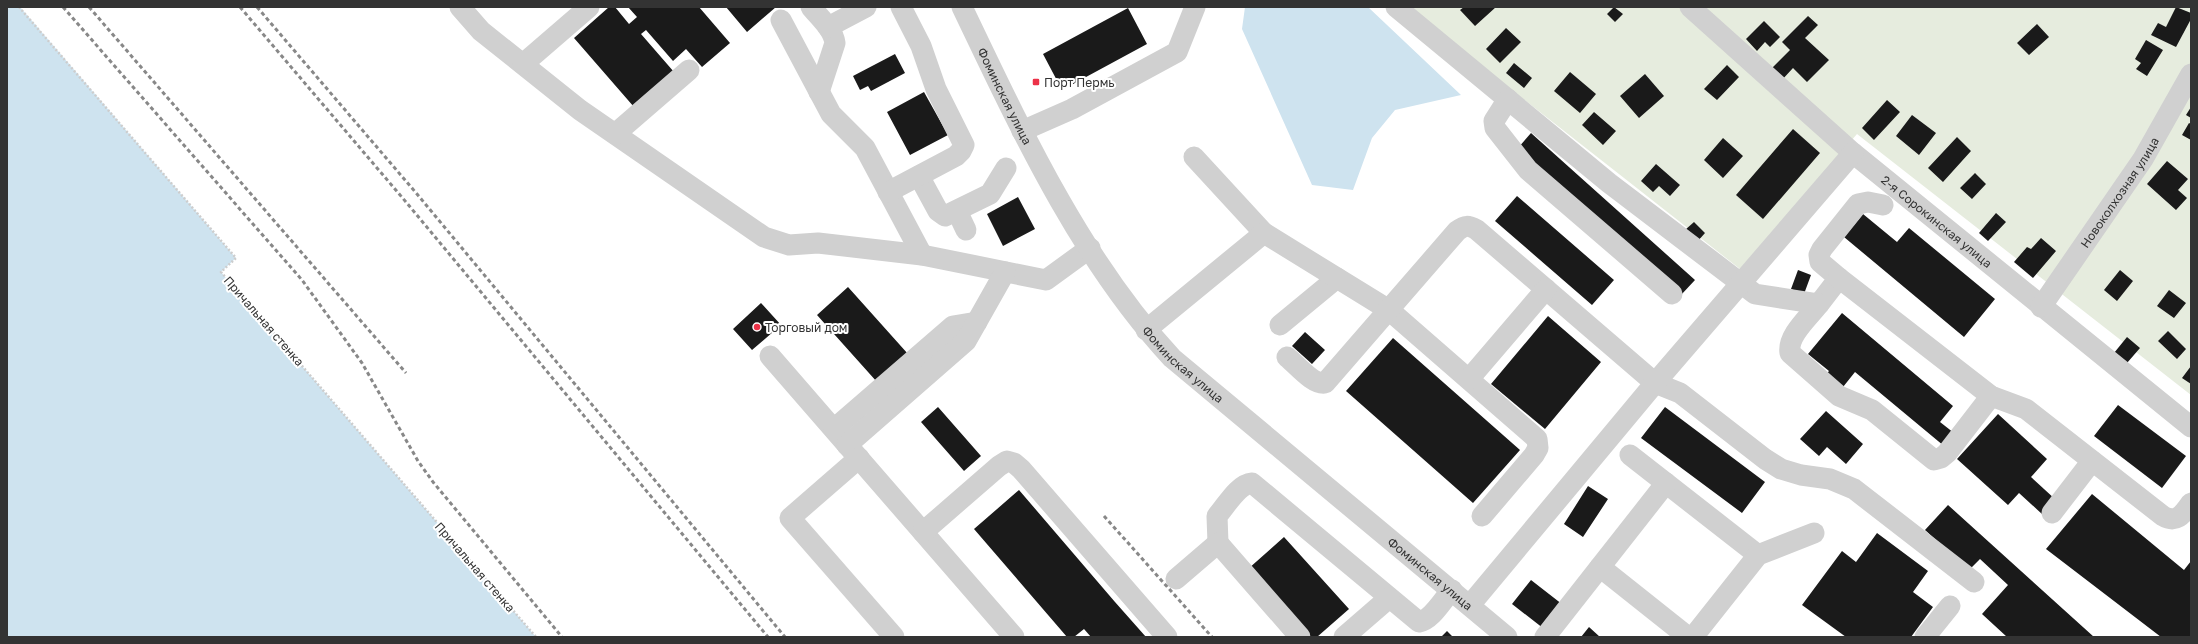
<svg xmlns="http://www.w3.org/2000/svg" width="2198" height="644" font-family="'Golos Text',sans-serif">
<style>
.green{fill:#e6ecde}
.water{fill:#cee3ef}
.building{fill:#1a1a1a}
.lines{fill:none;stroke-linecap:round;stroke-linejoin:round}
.path{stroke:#cdcdcd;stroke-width:2.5;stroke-dasharray:2 2;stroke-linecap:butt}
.minor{stroke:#d0d0d0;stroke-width:21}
.rail{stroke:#888;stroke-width:3;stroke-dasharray:4 3;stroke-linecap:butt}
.poi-dot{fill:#ec3248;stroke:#fff;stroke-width:1.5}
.labels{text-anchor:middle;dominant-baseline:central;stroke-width:4;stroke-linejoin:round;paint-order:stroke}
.poi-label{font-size:12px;fill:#333;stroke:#fff;text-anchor:start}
.street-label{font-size:12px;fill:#333;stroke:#fff}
</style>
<rect width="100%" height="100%" fill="#fff"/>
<path class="green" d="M 1406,7 L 2191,7 L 2191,395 L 1857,134 L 1740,269 Z"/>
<path class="water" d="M 7,7 L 20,7 L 236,258 L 221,272 L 536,637 L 7,637 Z
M 1245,7 L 1368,7 L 1461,95 L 1395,110 L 1372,138 L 1353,190 L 1312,185 L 1242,29 Z"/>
<path class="building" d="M 609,7 L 615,7 L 629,24 L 637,17 L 628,7 L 699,7 L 730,43 L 702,67 L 686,49 L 673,61 L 646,30 L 641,34 L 674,72 L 634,107 L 574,38 Z
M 726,7 L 776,7 L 747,32 Z
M 1464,7 L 1496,7 L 1475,26 L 1460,10 Z
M 1614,7 L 1623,14 L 1615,22 L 1607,14 Z
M 2176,7 L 2191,13 L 2191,19 L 2176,47 L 2151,35 L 2158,23 L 2166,27 Z
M 1128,8 L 1147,44 L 1062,90 L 1043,54 Z
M 1808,16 L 1818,25 L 1805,38 L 1829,60 L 1807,82 L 1793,68 L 1781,81 L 1770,70 L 1790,50 L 1782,42 Z
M 1764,21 L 1780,37 L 1770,47 L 1765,42 L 1757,51 L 1746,39 Z
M 2037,24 L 2049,37 L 2029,55 L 2017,43 Z
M 1506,28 L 1521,42 L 1500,63 L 1486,49 Z
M 2146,40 L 2163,50 L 2147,76 L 2136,69 L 2141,63 L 2135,59 Z
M 895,54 L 905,73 L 871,91 L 868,86 L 860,90 L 853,76 Z
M 1514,63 L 1532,78 L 1524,88 L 1506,73 Z
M 1727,65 L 1739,77 L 1717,100 L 1704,89 Z
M 1570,72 L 1596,94 L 1580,113 L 1554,91 Z
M 1645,74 L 1664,96 L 1639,118 L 1620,96 Z
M 924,92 L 948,135 L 910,155 L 887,112 Z
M 1887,100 L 1900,112 L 1874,140 L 1862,128 Z
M 2191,107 L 2191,118 L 2186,115 Z
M 1594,112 L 1616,131 L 1603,145 L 1582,125 Z
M 1912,115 L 1936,133 L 1919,155 L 1896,136 Z
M 2189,123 L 2191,124 L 2191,140 L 2182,135 Z
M 1793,129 L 1820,153 L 1763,219 L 1736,195 Z
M 1531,133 L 1695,280 L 1681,295 L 1518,148 Z
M 1957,137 L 1971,151 L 1943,182 L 1928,168 Z
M 1723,138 L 1743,156 L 1723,178 L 1704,160 Z
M 2167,161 L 2188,179 L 2178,190 L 2187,198 L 2176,210 L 2147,184 Z
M 1656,164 L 1680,185 L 1670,196 L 1659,186 L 1653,192 L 1641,181 Z
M 1975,173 L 1986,184 L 1972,199 L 1960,188 Z
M 1517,196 L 1614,280 L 1592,305 L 1495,221 Z
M 1018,197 L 1035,229 L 1003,246 L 987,214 Z
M 1996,213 L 2006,222 L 1988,241 L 1979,233 Z
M 1863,214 L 1897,242 L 1909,228 L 1995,299 L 1964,337 L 1844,237 Z
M 1694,222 L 1705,233 L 1697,242 L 1685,230 Z
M 2041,238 L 2056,251 L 2033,278 L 2014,262 L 2027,247 L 2031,249 Z
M 1798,270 L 1811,275 L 1804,294 L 1791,289 Z
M 2120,270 L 2133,281 L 2117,301 L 2104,290 Z
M 848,287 L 908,354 L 877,382 L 817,315 Z
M 2169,290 L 2186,303 L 2174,318 L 2157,306 Z
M 761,303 L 781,325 L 752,350 L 733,329 Z
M 1842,313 L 1953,406 L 1940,422 L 1954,433 L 1944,446 L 1855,372 L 1839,392 L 1823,378 L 1829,371 L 1808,354 Z
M 1548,316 L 1601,362 L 1545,429 L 1491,384 Z
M 2168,331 L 2186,349 L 2177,359 L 2158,341 Z
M 1305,332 L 1325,350 L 1312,364 L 1292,346 Z
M 2127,337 L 2140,348 L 2127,363 L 2114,353 Z
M 1393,338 L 1520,450 L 1473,503 L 1346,391 Z
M 2191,366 L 2191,384 L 2182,378 Z
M 2118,405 L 2186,456 L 2162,488 L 2094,436 Z
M 938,407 L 981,456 L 964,471 L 921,422 Z
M 1665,407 L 1765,482 L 1742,513 L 1641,438 Z
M 1826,411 L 1863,444 L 1846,464 L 1827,447 L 1819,456 L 1800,439 Z
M 1998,414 L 2047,459 L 2031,477 L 2056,500 L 2042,514 L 2019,493 L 2008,505 L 1957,459 Z
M 1588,486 L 1608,499 L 1583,537 L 1564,524 Z
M 1019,490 L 1115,602 L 1146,637 L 1091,637 L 1084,629 L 1074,637 L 1067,637 L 974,529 Z
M 2092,494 L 2184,570 L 2191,561 L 2191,637 L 2161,637 L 2046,549 Z
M 1948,505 L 2094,637 L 2007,637 L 1982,614 L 2008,585 L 1980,559 L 1969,570 L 1925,530 Z
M 1877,533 L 1928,571 L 1913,592 L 1933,607 L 1911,637 L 1846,637 L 1802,605 L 1842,551 L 1856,562 Z
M 1284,537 L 1349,609 L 1317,637 L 1309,637 L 1248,569 Z
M 1531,580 L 1567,608 L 1548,632 L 1512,604 Z
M 1589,627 L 1600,637 L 1581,637 Z
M 1447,631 L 1453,637 L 1441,637 Z"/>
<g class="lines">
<path class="path" d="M 19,7 L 236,258 L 221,272 L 536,637"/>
<g class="minor">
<path d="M 460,7 L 481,31 L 580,110 L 764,237 L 789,245 L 818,243 L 922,255 L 1046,280 L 1090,248"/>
<path d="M 811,7 C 820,18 833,29 835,43 L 819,92"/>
<path id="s1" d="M 962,7 C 1020,128 1080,259 1172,358 L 1507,637"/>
<path d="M 1396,7 L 1609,183 L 1755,294 L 1819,304 L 1839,278 L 1820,262 L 1819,255 L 1822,249 L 1858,204 L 1868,202 L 1883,205"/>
<path id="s2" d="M 1690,7 L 1853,153 L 2191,427"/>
<path d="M 781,20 L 831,114 L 865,148 L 922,255"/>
<path d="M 828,27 L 866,7"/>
<path d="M 523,64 L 589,7"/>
<path d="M 1508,99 L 1494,121 L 1495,128 L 1528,170 L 1672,294"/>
<path d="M 1022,131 L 1072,109 L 1177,52 L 1195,7"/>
<path d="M 615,134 L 689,70"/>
<path d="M 1194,157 L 1264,233"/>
<path d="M 919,176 L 938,211 L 945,216 L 990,194 L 1006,168"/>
<path d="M 888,192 L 956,156 L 961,151 L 964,145 L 936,89 L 921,46 L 901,7"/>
<path d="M 957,211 L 966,230"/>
<path d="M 1839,278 L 1991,396 L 2026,409 L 2163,516 C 2177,524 2183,514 2191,503"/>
<path d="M 1819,304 C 1808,318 1787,336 1790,353 L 1839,396 L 1872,410 L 1934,460 L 1941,458 L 1947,453 L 1991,396"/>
<path id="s3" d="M 2041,307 L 2143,159 L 2191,74"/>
<path d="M 1280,325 L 1337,278"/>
<path d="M 1146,330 L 1264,233 L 1389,310 L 1537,439 L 1538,448 L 1534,455 L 1482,516"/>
<path d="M 770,356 L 1014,637"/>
<path d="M 1287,357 C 1297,365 1313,385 1325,383 L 1457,231 C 1465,225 1468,225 1477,230 L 1655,383 L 1680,393 L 1765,459 L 1781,469 L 1801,475 L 1830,479 L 1854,489 L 1974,582"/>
<path d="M 1469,379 L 1546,289"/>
<path d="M 834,429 L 953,326 L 977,322"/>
<path d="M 847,445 L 966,341 L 1005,272"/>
<path d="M 1630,455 L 1758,555"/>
<path d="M 859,458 L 790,518 L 894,637"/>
<path d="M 2052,513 L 2092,461"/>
<path d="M 923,532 L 999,466 L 1007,461 L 1014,463 L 1021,469 L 1167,637"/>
<path d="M 1218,543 L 1217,516 C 1226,506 1238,484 1252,483 L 1419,622 C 1432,620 1443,599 1452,590"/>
<path d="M 1600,567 L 1688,637"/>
<path d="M 1176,579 L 1218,543 L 1300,637"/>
<path d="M 1470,605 L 1655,383 L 1853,153"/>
<path d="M 1344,637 L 1389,598"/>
<path d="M 1545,637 L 1666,483"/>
<path d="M 1693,637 L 1758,555 L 1814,533"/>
<path d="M 1925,637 L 1950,606"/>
</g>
<path class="rail" d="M 63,7 L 302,280 L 362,363 L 418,461 L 433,482 L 562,637
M 89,7 L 406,373
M 240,7 L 406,202 L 768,637
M 257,7 L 417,194 L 785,637
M 1104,516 L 1212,637"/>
</g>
<g class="poi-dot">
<rect x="1032" y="78" width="8" height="8" rx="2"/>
<circle cx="757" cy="327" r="4"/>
</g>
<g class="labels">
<g class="poi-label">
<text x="1044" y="82">Порт Пермь</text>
<text x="765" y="327">Торговый дом</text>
</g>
<g class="street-label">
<text stroke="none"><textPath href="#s1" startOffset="99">Фоминская улица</textPath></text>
<text stroke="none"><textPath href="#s3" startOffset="139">Новоколхозная улица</textPath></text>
<text stroke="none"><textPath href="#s2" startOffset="327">2-я Сорокинская улица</textPath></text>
<text transform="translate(264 321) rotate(49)">Причальная стенка</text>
<text stroke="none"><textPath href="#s1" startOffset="423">Фоминская улица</textPath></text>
<text transform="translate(475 567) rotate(49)">Причальная стенка</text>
<text stroke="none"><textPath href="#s1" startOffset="747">Фоминская улица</textPath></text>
</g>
</g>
<rect width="2198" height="644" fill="none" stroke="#333333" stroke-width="16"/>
</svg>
